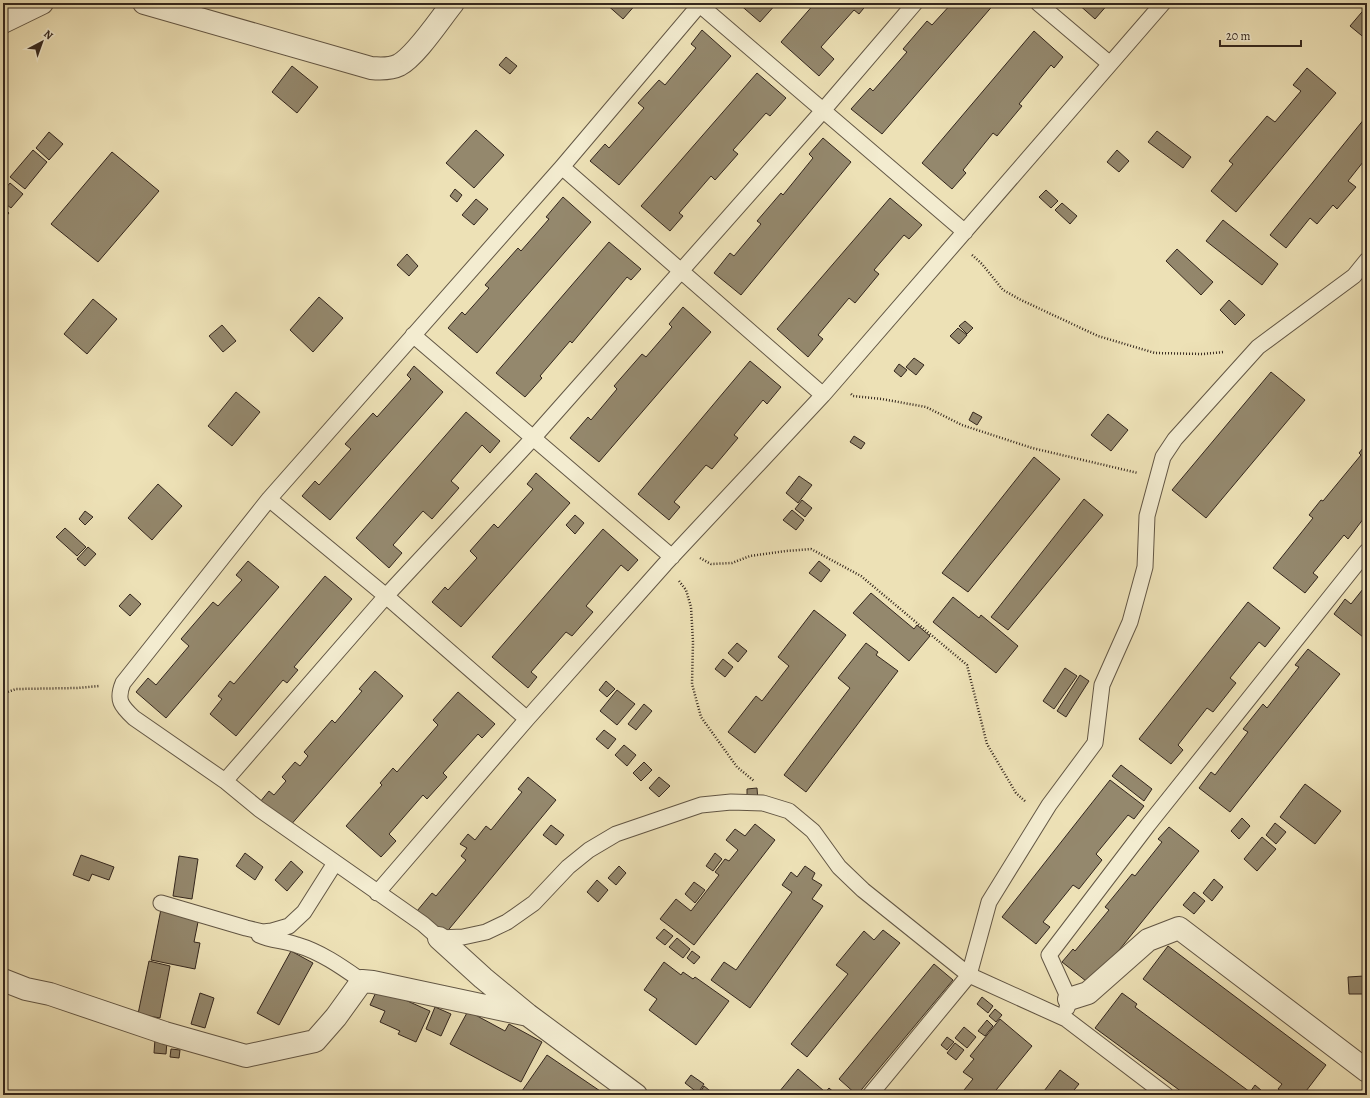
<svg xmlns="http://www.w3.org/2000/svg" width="1370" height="1098" font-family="Alegreya,serif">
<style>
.building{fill:#94886d;stroke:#34271e}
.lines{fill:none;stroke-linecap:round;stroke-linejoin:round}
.service-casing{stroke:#625644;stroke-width:17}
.minor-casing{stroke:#625644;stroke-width:24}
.path{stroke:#34271e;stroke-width:2.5;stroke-dasharray:1 2;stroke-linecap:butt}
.service{stroke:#f3ecd0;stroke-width:15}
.minor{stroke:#f3ecd0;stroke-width:22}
</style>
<rect width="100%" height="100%" fill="#ede1b6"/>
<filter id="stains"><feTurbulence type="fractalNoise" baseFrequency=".005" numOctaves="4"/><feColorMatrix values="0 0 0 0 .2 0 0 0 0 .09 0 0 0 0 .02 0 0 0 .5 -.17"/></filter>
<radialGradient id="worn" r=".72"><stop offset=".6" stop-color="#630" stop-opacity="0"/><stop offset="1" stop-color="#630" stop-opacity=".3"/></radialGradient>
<path class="building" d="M 605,3 L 637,3 L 623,19 Z
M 738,3 L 777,3 L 760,22 Z
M 815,3 L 868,3 L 859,14 L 854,10 L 821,47 L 834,59 L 819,76 L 781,42 Z
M 952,3 L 995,3 L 882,134 L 851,109 L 870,88 L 873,91 L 907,52 L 903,49 L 927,21 L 932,25 Z
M 1077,3 L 1109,3 L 1095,19 Z
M 1367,6 L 1367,40 L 1350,26 Z
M 702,30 L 731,56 L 619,185 L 590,161 L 605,144 L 609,148 L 644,108 L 638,103 L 659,80 L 665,85 L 696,48 L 691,44 Z
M 1034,31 L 1063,57 L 1054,68 L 1051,65 L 1019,104 L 1022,106 L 997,136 L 993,133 L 963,170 L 966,173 L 952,189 L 922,163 Z
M 506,57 L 517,66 L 510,74 L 499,65 Z
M 292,66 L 318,87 L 297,113 L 272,92 Z
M 1307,68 L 1336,93 L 1236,212 L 1211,191 L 1233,164 L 1229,161 L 1267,116 L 1275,122 L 1301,91 L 1293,85 Z
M 757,73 L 786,98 L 770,116 L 766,113 L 733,150 L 738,154 L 715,180 L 711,176 L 679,213 L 683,216 L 670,231 L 641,206 Z
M 1365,118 L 1367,120 L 1367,157 L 1348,181 L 1356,187 L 1337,209 L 1333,205 L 1317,224 L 1310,218 L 1286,248 L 1270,235 Z
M 476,130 L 504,155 L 474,188 L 446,163 Z
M 1157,131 L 1191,157 L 1183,168 L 1148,142 Z
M 49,132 L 63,144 L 49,160 L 36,148 Z
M 823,138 L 851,162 L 741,295 L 714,273 L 730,253 L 734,256 L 761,224 L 757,221 L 781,193 L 783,195 L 813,158 L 809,154 Z
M 33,150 L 47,162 L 25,189 L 10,177 Z
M 1117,150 L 1129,161 L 1119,172 L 1107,162 Z
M 112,152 L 159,191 L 98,262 L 51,224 Z
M 10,183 L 23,194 L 11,208 L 3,202 L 3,191 Z
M 455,189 L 462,195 L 457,202 L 450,196 Z
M 1046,190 L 1058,201 L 1051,208 L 1039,197 Z
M 563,197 L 591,222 L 477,353 L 448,328 L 462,312 L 465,315 L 489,288 L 485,285 L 518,248 L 521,251 L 549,219 L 546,217 Z
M 890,198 L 922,225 L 909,239 L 904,235 L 874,270 L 879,274 L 855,303 L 849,298 L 818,335 L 823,339 L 808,357 L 777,329 Z
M 476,199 L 488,209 L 474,225 L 462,215 Z
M 1062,203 L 1077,216 L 1070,224 L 1055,210 Z
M 3,207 L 9,213 L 3,220 Z
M 1223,220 L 1278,264 L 1262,285 L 1206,241 Z
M 609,242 L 641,269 L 631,280 L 627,277 L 572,343 L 570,341 L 540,376 L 542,378 L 525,397 L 496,373 Z
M 1177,249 L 1213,282 L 1201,295 L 1166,261 Z
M 407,254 L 418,266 L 409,276 L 397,265 Z
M 319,297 L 343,318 L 313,352 L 290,330 Z
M 93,299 L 117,319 L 87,354 L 64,334 Z
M 1229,300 L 1245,315 L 1235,325 L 1220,310 Z
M 683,307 L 711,332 L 599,462 L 570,438 L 588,417 L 591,420 L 617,389 L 614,386 L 642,354 L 646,357 L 672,327 L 669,324 Z
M 965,321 L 973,328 L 967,334 L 959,326 Z
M 222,325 L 236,341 L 223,352 L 209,336 Z
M 958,328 L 967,335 L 959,344 L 950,336 Z
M 914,358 L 924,365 L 916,375 L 906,367 Z
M 750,361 L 781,387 L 767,404 L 763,400 L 734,435 L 738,438 L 712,469 L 706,465 L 674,502 L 680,507 L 669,520 L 638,494 Z
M 899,364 L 907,370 L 901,377 L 894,371 Z
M 414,366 L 443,392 L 330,520 L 302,496 L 315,481 L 319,485 L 351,449 L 345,444 L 373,413 L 377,417 L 411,379 L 407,375 Z
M 1271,372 L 1305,400 L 1206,518 L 1172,490 Z
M 236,392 L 260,412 L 232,446 L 208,426 Z
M 466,412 L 500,441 L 490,453 L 482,445 L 451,481 L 459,488 L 432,519 L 423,511 L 393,545 L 402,553 L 389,568 L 356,538 Z
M 973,412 L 982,417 L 977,425 L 969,420 Z
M 1108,414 L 1128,430 L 1111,451 L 1091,435 Z
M 854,436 L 865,443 L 861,449 L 850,442 Z
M 1367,443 L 1367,514 L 1348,539 L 1344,535 L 1313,573 L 1318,577 L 1305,593 L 1273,568 L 1313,518 L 1309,515 L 1321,500 L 1323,501 L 1361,455 L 1359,453 Z
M 1034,457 L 1060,479 L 968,592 L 942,573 Z
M 536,473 L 570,503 L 461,627 L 432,602 L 445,587 L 448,590 L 477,558 L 470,551 L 494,524 L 498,528 L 533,489 L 527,484 Z
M 799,476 L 812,485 L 798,503 L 786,493 Z
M 158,484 L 182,506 L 152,540 L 128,518 Z
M 1084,499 L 1103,515 L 1008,630 L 991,617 Z
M 802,500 L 812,508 L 805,517 L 795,509 Z
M 792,510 L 804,520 L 796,530 L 783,520 Z
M 85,511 L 93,517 L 85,525 L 79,519 Z
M 575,515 L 584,523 L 575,534 L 566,525 Z
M 65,528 L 86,547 L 77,556 L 56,537 Z
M 603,529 L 638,560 L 628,571 L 621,565 L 586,606 L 593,612 L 572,636 L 566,632 L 531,672 L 537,677 L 528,688 L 492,657 Z
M 88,547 L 96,554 L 85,566 L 77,559 Z
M 248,561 L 279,587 L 166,718 L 136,692 L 148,678 L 156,685 L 189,646 L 181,639 L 213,602 L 218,606 L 242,580 L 236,575 Z
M 819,561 L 830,570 L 821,582 L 809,573 Z
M 325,576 L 352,599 L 294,667 L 298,670 L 287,683 L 283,680 L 236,736 L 210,714 L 222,699 L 218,696 L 230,681 L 234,684 Z
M 1367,584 L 1367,632 L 1363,637 L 1334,614 L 1345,599 L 1351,604 Z
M 871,593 L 914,629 L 917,625 L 930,636 L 909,661 L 853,613 Z
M 130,594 L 141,604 L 130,616 L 119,606 Z
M 953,597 L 979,618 L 981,615 L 1018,646 L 996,673 L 933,622 Z
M 1248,602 L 1280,628 L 1265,647 L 1259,642 L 1230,678 L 1236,683 L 1213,712 L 1207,708 L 1178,745 L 1183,750 L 1171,764 L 1139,739 Z
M 814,610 L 846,635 L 755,753 L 728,732 L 756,696 L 762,701 L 789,666 L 778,657 Z
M 737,643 L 747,651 L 738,662 L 728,653 Z
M 866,643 L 878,652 L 876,655 L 898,671 L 806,792 L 784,775 L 850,688 L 838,678 Z
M 1308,649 L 1340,674 L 1230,812 L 1199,788 L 1211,772 L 1215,775 L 1248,732 L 1243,729 L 1263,704 L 1267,708 L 1299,667 L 1295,665 Z
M 723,659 L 733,667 L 725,677 L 715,669 Z
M 1065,668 L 1077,676 L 1054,709 L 1043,701 Z
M 375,671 L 403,696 L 289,827 L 260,802 L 269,791 L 274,795 L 286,781 L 282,777 L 295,762 L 300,766 L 308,756 L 304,752 L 332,720 L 335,723 L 362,691 L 359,689 Z
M 1080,675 L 1089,681 L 1066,717 L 1057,711 Z
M 606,681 L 615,689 L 607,697 L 599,690 Z
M 617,690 L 635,704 L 617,725 L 600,711 Z
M 458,692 L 495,724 L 482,738 L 478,734 L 443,773 L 447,777 L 427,799 L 423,795 L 389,834 L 396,841 L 381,857 L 346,826 L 382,785 L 380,783 L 393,768 L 397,772 L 438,725 L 433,720 Z
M 644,704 L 652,711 L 636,730 L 628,724 Z
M 604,730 L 616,739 L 608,749 L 596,739 Z
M 624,745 L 636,755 L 627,766 L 615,755 Z
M 644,762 L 652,770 L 641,781 L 633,773 Z
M 1121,765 L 1152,789 L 1144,801 L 1112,776 Z
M 528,777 L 556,800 L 445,934 L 417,911 L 432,893 L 436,896 L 466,860 L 461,856 L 467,848 L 460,844 L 468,834 L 475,840 L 486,826 L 491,830 L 522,792 L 518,789 Z
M 659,777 L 670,786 L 659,797 L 649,788 Z
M 1110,780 L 1144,806 L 1134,819 L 1128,815 L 1096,854 L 1102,860 L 1079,889 L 1073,885 L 1043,922 L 1050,927 L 1036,944 L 1002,917 Z
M 1305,784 L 1341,811 L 1315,844 L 1280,817 Z
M 757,788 L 758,801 L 747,801 L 747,789 Z
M 1242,818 L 1250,826 L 1239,839 L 1231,831 Z
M 1275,823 L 1286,832 L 1276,844 L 1266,835 Z
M 755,824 L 775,840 L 694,945 L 660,919 L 676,899 L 691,911 L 719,875 L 715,872 L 725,859 L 729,861 L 738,850 L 726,840 L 735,829 L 745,836 Z
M 551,825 L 564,835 L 556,845 L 543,835 Z
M 1169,827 L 1199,851 L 1091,985 L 1062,962 L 1073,949 L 1075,951 L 1109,910 L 1105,907 L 1132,874 L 1135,876 L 1162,842 L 1158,839 Z
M 1262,837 L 1276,849 L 1257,871 L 1244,859 Z
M 245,853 L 263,867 L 255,880 L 236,866 Z
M 715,853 L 722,859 L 713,871 L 706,866 Z
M 81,855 L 114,867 L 109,880 L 92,874 L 89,881 L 73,875 Z
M 179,856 L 198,859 L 192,899 L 173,896 Z
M 291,861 L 303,872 L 287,891 L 275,880 Z
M 619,866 L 626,873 L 616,885 L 608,878 Z
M 805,866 L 815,873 L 812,879 L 822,885 L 812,899 L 823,906 L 750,1008 L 711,980 L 724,962 L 736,970 L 792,892 L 782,885 L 791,872 L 797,877 Z
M 1214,879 L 1223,887 L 1212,901 L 1203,893 Z
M 597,880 L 608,890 L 598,902 L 587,892 Z
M 694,882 L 705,890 L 695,903 L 685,894 Z
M 1194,892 L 1205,901 L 1194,914 L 1183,905 Z
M 161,909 L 199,917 L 194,942 L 200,943 L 195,969 L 151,960 Z
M 664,929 L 673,936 L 665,945 L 656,938 Z
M 883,930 L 900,943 L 807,1057 L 791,1044 L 848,974 L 836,965 L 864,931 L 874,940 Z
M 677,938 L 690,949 L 683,958 L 669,947 Z
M 1168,946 L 1326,1065 L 1303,1095 L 1286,1095 L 1278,1089 L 1282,1084 L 1143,979 Z
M 291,951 L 313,963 L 279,1025 L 257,1013 Z
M 692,951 L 700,957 L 694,964 L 687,958 Z
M 149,961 L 170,966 L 160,1018 L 138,1014 Z
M 664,962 L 681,975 L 683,972 L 693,979 L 695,977 L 729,1001 L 696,1045 L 649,1010 L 657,999 L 644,990 Z
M 934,964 L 953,980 L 857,1095 L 839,1079 Z
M 1364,976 L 1366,994 L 1349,994 L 1348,977 Z
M 378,988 L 430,1011 L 416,1042 L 398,1034 L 400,1031 L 380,1022 L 385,1011 L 370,1005 Z
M 200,993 L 214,998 L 205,1028 L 191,1024 Z
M 1122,993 L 1137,1004 L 1135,1007 L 1250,1092 L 1255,1085 L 1262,1091 L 1259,1095 L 1186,1095 L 1095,1028 Z
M 982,997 L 993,1006 L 988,1013 L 977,1004 Z
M 435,1007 L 451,1014 L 441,1036 L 426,1029 Z
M 995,1009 L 1002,1015 L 996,1022 L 989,1016 Z
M 468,1011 L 505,1031 L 509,1024 L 542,1042 L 521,1082 L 450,1044 Z
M 1000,1019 L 1032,1046 L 992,1095 L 960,1095 L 973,1079 L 963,1072 L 974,1059 L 970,1056 Z
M 987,1020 L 993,1026 L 985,1036 L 978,1031 Z
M 964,1027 L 976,1037 L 967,1048 L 955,1038 Z
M 947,1037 L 954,1042 L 947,1050 L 941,1045 Z
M 155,1039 L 167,1041 L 166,1054 L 154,1053 Z
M 955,1043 L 964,1050 L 956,1060 L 947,1053 Z
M 171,1049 L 180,1050 L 179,1058 L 170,1057 Z
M 547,1055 L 606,1095 L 529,1095 L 522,1091 Z
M 798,1069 L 824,1091 L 820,1095 L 782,1095 L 779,1092 Z
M 1060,1070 L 1079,1084 L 1070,1095 L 1041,1095 Z
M 691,1075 L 704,1084 L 698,1093 L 685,1083 Z
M 704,1086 L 714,1094 L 713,1095 L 701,1095 L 699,1094 Z
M 829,1088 L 837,1095 L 823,1095 Z"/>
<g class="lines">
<g class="service-casing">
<path id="service" d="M 701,3 L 562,167 L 269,499 L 123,683 C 116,700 121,706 134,718 L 225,781 L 259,809 L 423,924 L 439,938 L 463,937 L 486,932 L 507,922 L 534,903 L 568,867 L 589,850 L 616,834 L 701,805 L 731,802 L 763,803 L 789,811 L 813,831 L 839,867 L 863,890 L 969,975 L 1066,1019 L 1166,1095
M 1038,3 L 1110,64
M 700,5 L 965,232
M 562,167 L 823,395
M 413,335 L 672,557
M 269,499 L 386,596 L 527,719
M 225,781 L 386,596 L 534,437 L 820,114 L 915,3
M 377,893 L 527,719 L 665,564 L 823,395 L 1163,3
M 161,903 L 246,928 L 263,932 L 272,931 L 289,926 L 304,912 L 335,863
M 259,935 C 272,941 283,940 297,945 C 321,952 342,967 362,981
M 1067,1008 L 1069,999 L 1049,955 L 1148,825 L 1367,551
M 870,1095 L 969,975 L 989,902 L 1049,805 L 1095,743 L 1102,685 L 1130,622 L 1145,567 L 1147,516 L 1163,457 L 1175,439 L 1258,347 L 1354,276 L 1367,260"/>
</g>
<g class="minor-casing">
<path id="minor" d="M 144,3 L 371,68 C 381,69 391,69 399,65 C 416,56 440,19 453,3
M 3,22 L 42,3
M 439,938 L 483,978 L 528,1015 L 636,1095
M 3,980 L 26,989 L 50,994 L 165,1033 L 246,1056 L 315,1041 L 336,1017 L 362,981 L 373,982 L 528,1015
M 1069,999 L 1088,993 L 1148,940 L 1179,928 L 1367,1071"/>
</g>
<path class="path" d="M 972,255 L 982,264 L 1003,290 L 1021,300 L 1098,336 L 1155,353 L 1203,354 L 1224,352
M 851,394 L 853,396 L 882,399 L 926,407 L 962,425 L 1032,448 L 1138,473
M 700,558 L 711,564 L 732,563 L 750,556 L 786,551 L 811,549 L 861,576 L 967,665 L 987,744 L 1016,793 L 1026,802
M 679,581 L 686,590 L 691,607 L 693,642 L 692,684 L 701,717 L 737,767 L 754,781
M 3,695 L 5,693 L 16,689 L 77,688 L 99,686"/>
<use href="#service" class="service"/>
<use href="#minor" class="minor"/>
</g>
<rect width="1370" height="1098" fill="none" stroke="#ede1b6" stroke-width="16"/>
<rect x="4" y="4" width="1362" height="1090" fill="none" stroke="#34271e" stroke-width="2"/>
<rect x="8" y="8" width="1354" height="1082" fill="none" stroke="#34271e"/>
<g transform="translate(42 42) rotate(41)" stroke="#f3ecd0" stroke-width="3" paint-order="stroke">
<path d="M0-3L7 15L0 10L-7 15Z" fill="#34271e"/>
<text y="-6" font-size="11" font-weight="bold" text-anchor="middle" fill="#34271e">N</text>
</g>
<path d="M1220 40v6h81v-6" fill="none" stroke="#34271e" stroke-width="2"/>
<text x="1226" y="40" font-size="12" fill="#34271e" stroke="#f3ecd0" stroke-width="3" paint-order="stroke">20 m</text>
<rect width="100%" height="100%" filter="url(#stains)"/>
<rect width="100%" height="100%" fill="url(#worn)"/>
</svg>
